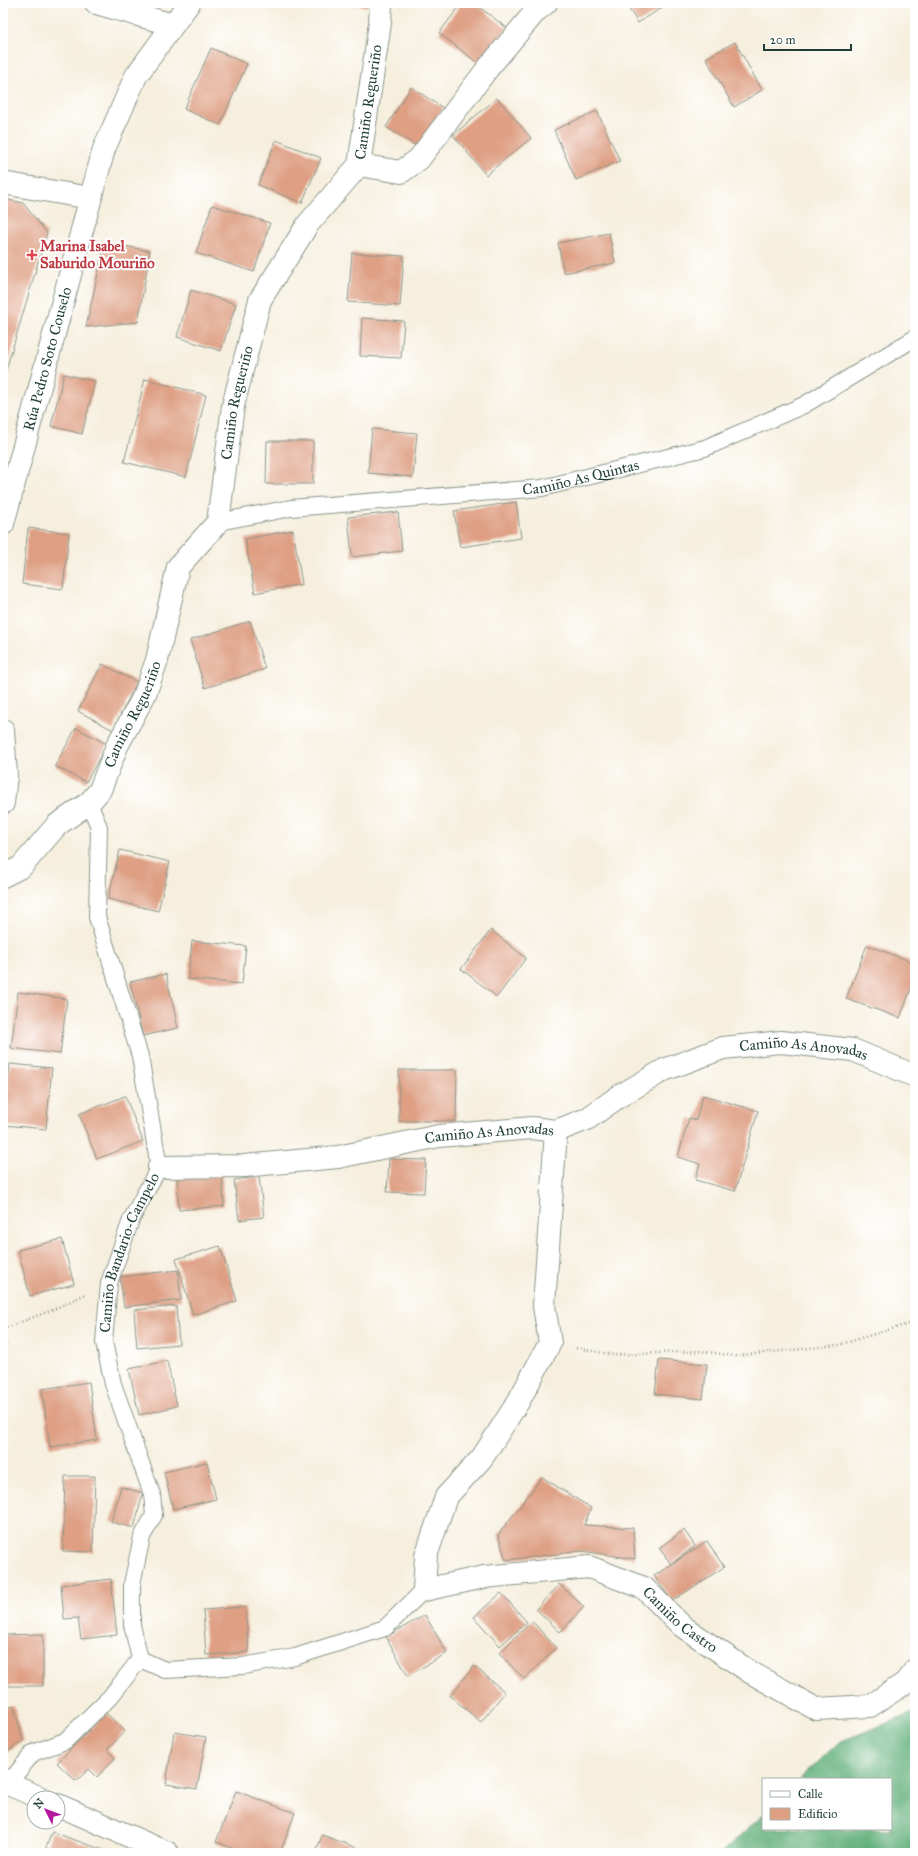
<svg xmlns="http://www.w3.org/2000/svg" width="918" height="1856" font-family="'IM FELL Great Primer',serif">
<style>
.forest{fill:#63b07a;stroke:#417657}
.building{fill:#de9f83}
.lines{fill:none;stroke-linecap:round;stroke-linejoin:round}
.service-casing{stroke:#8a9689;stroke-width:18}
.minor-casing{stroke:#8a9689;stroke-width:24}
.tertiary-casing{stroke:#8a9689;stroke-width:24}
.path{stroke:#8a9689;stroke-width:2.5;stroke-dasharray:1 3;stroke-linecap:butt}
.service{stroke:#fff;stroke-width:16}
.minor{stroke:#fff;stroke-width:22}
.tertiary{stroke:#fff;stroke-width:22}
.health-dot{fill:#e0444e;stroke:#fff;stroke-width:1.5}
.labels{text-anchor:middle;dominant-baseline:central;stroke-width:4;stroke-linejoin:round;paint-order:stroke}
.street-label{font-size:15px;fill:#1f3d34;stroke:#fff}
.health-label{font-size:15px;font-weight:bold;fill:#be3a42;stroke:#fff;text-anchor:start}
</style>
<rect width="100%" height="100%" fill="#fff"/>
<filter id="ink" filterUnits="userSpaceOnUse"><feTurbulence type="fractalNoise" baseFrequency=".025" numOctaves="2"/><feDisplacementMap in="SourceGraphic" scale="8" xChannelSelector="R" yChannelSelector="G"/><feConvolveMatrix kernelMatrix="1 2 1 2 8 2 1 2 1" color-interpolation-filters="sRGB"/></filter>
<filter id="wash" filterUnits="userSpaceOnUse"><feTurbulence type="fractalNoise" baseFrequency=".012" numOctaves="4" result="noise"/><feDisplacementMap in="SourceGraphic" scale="16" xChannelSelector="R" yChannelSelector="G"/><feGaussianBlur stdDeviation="0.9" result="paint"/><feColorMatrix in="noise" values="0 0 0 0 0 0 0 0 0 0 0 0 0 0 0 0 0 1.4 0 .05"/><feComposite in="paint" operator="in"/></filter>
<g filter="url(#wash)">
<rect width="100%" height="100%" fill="#f6efde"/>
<path class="forest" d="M 915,1712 L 915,1853 L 722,1853 L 763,1814 L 763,1829 L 891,1829 L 891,1779 L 800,1779 L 839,1742 Z"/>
<g id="blocks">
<path class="building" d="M 351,3 L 367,3 L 367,7 L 351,4 Z
M 462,3 L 474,3 L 507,28 L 479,64 L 439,33 Z
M 625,3 L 669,3 L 638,23 Z
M 735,42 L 762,90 L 734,107 L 706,58 Z
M 211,48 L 247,64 L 220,125 L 184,109 Z
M 411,87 L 443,108 L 418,147 L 386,127 Z
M 497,98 L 531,138 L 486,175 L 453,135 Z
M 597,111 L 620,161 L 576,180 L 554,130 Z
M 276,140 L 321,158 L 302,203 L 258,185 Z
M 3,199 L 23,203 L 47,233 L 3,380 Z
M 212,205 L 270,223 L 254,272 L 196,253 Z
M 609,233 L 615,263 L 564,273 L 558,243 Z
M 105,242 L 150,251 L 138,322 L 86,327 Z
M 352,253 L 404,256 L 400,306 L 348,302 Z
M 191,290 L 236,304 L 221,351 L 177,337 Z
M 362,318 L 404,321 L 401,358 L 360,356 Z
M 64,374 L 95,381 L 82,434 L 51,426 Z
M 145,379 L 206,395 L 186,477 L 124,462 Z
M 372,429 L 417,433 L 413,477 L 368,473 Z
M 267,441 L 313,441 L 313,484 L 266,484 Z
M 516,502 L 521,538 L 460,547 L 454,511 Z
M 398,512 L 402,551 L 352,557 L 348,517 Z
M 28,528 L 69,533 L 63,589 L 22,584 Z
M 293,530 L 302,584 L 255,593 L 245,539 Z
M 250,621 L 265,669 L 205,688 L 190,640 Z
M 102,664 L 137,682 L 113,730 L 78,711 Z
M 76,728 L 107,744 L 86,782 L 55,766 Z
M 120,850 L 170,862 L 158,911 L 108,899 Z
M 491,930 L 526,958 L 497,997 L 461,969 Z
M 192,941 L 246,946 L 242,984 L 188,979 Z
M 867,945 L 915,963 L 915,978 L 900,1018 L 846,999 Z
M 166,974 L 178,1028 L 143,1036 L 130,982 Z
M 18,992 L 67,999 L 60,1054 L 11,1048 Z
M 10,1064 L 52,1068 L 46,1129 L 4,1125 Z
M 399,1070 L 457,1070 L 456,1121 L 399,1121 Z
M 703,1095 L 758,1111 L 735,1191 L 695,1180 L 700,1164 L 678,1157 L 689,1118 L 696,1120 Z
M 125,1096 L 143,1141 L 97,1159 L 79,1114 Z
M 389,1159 L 426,1160 L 424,1193 L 387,1192 Z
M 222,1175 L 224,1206 L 179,1210 L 177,1178 Z
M 259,1177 L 264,1217 L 239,1220 L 234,1180 Z
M 62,1239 L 74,1284 L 30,1296 L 18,1250 Z
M 220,1246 L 237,1301 L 193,1315 L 176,1259 Z
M 178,1270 L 181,1300 L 124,1307 L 120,1277 Z
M 176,1306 L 179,1344 L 137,1348 L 134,1310 Z
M 3,1342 L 6,1342 L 4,1366 L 3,1366 Z
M 659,1360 L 707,1364 L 703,1399 L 655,1394 Z
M 167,1361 L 177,1406 L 139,1415 L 129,1369 Z
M 89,1382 L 97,1440 L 50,1447 L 42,1389 Z
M 207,1462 L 216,1499 L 173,1509 L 164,1472 Z
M 65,1476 L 95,1476 L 93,1552 L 63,1551 Z
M 542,1477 L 591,1508 L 584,1525 L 633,1528 L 635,1559 L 582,1551 L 506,1560 L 498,1535 Z
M 121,1487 L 143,1493 L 134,1528 L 111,1522 Z
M 684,1530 L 695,1546 L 671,1564 L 659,1548 Z
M 707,1541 L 724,1567 L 672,1601 L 654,1576 Z
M 111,1579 L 117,1635 L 81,1639 L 78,1618 L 64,1619 L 61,1585 Z
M 559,1584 L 584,1607 L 560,1632 L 536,1609 Z
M 501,1593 L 527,1622 L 500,1646 L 474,1617 Z
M 245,1607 L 249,1652 L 206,1655 L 203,1610 Z
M 425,1615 L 447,1653 L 408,1676 L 386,1637 Z
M 532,1621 L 556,1648 L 524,1679 L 499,1653 Z
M 43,1634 L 43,1686 L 3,1686 L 3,1635 Z
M 474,1666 L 505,1692 L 481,1722 L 450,1696 Z
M 14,1706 L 23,1741 L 3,1755 L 3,1708 Z
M 106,1713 L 125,1731 L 107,1750 L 115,1758 L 97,1777 L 89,1769 L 76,1781 L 57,1763 Z
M 174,1732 L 206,1737 L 197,1789 L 166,1784 Z
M 236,1791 L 295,1813 L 280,1853 L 245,1853 L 216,1842 Z
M 52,1832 L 112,1853 L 44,1853 Z
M 322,1835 L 371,1853 L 316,1853 Z"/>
</g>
</g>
<g filter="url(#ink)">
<use href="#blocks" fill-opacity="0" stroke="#8a9689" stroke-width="1"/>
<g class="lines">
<g class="service-casing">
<g id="service">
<path id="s1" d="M 218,522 L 291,508 L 542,488 L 705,448 L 804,405 L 915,338"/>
<path d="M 140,1659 L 165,1670 L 243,1666 L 295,1657 L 385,1628 L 424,1590"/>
<path id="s2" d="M 8,1784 L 33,1753 L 65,1741 L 111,1696 L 140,1659 L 132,1625 L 132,1584 L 142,1537 L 154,1515 L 152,1494 L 113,1384 L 104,1342 L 109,1283 L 131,1220 L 159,1167 L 140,1056 L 97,917 L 99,827 L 89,803"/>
</g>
</g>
<g class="minor-casing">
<g id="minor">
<path d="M 96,3 L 173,25"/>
<path d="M 359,165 L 401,172 L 419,159 L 488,68 L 536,11 L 546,3"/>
<path d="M 3,183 L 90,198"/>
<path id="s3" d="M 3,524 L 85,219"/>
<path d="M 3,730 L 6,776 L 3,803"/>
<path id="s4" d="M 3,876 L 21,867 L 57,825 L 89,803 L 100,790 L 117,746 L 145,694 L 157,660 L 178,567 L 218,522 L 233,406 L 260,300 L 308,224 L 359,165 L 380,23 L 381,3"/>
<path id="s5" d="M 556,1131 L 544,1306 L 550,1343 L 518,1402 L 482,1458 L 446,1497 L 426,1556 L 424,1590 L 484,1577 L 589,1567 L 644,1588 L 682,1626 L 750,1672 L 816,1709 L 870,1706 L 905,1683 L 915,1670"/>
<path id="s6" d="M 159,1167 L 244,1166 L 338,1157 L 439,1136 L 532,1128 L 556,1131 L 587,1119 L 618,1097 L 664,1070 L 723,1048 L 781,1042 L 853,1050 L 915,1076"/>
<path d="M 3,1779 L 8,1784 L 41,1798"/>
<path d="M 58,1805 L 168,1853"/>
</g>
</g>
<g class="tertiary-casing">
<path id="tertiary" d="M 85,219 L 104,149 L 136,76 L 189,3"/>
</g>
<path class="path" d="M 3,1329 L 52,1310 L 86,1294
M 576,1348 L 614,1355 L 701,1351 L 735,1356 L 838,1345 L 915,1322"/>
<use href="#service" class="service"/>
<use href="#minor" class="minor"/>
<use href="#tertiary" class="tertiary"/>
</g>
</g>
<path class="health-dot" d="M30 249h4v4h4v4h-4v4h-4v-4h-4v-4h4z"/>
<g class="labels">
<g class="street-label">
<text stroke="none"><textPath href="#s4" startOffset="887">Camiño Regueriño</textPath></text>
<text stroke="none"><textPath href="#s3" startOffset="171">Rúa Pedro Soto Couselo</textPath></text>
<text stroke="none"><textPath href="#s4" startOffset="550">Camiño Regueriño</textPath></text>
<text stroke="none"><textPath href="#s1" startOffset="366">Camiño As Quintas</textPath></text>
<text stroke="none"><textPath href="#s4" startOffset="214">Camiño Regueriño</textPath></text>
<text stroke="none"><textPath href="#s6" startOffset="669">Camiño As Anovadas</textPath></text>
<text stroke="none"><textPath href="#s6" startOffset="333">Camiño As Anovadas</textPath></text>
<text stroke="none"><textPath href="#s2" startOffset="609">Camiño Bandario-Campelo</textPath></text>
<text stroke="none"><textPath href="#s5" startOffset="770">Camiño Castro</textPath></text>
</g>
<g class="health-label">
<text x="40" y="246">Marina Isabel<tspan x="40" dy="17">Saburido Mouriño</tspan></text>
</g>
</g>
<rect width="918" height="1856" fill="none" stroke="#fff" stroke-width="16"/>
<rect x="762" y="1778" width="130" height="52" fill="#ffffff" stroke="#a5b1ae"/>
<rect x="770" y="1791" width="20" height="6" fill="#ffffff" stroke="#a5b1ae"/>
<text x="798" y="1798" font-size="12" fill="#1f3d34">Calle</text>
<rect x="770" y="1808" width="20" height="12" fill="#de9f83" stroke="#a5b1ae"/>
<text x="798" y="1818" font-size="12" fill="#1f3d34">Edificio</text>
<g transform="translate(46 1810) rotate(312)"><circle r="19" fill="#ffffff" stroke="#a5b1ae"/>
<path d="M0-3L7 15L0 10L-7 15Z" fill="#b5179e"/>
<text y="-6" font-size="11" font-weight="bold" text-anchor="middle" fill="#1f3d34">N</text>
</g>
<path d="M764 44v6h87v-6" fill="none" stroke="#1f3d34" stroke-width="2"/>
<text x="770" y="44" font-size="12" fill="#1f3d34" stroke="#ffffff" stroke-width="3" paint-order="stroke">20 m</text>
</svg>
